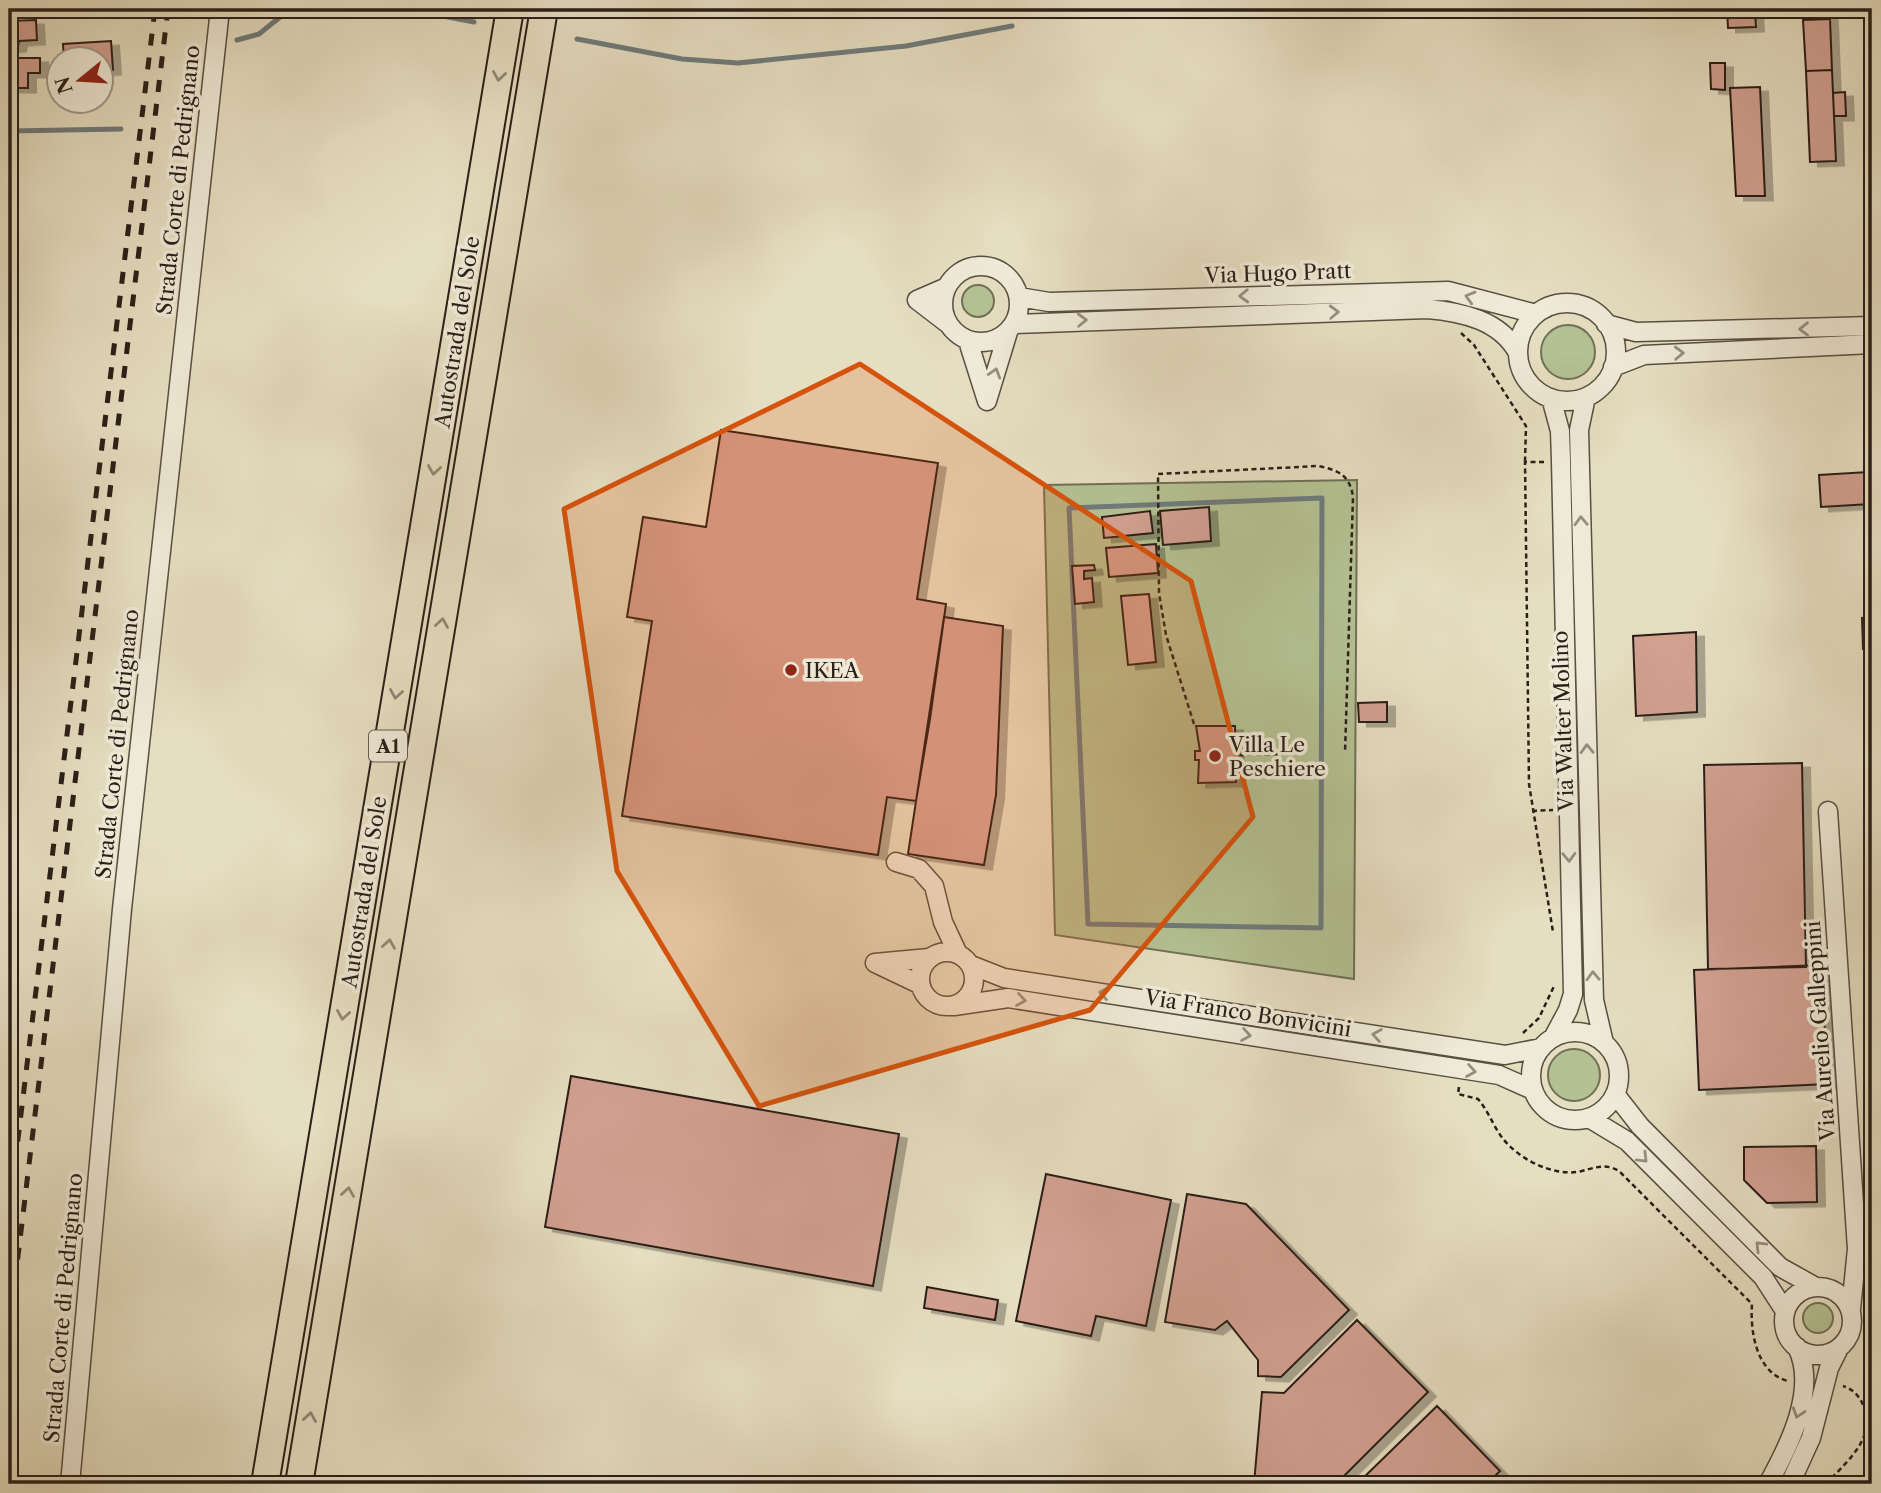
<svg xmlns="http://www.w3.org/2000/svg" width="1881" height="1493" font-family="'Libre Caslon Text',serif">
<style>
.green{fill:#b4c193;stroke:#6f7056;stroke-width:2}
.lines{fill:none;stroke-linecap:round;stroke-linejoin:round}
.stream{stroke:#6f7b7c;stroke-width:5}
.building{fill:#d2a091;stroke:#2a1f18;stroke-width:2;filter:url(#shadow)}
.minor-casing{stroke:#594f42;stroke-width:21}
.highway-casing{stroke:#2a1f18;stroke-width:30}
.path{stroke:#2a1f18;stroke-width:2.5;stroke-dasharray:5 3.5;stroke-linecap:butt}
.minor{stroke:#efead7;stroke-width:18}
.highway{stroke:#e6dec1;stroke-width:26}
.rail{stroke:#2a1f18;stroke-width:5;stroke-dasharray:12 12;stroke-linecap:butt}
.oneway{stroke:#918875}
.oneway2{stroke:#968f81}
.marked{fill:#d5530d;fill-opacity:0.2;stroke:#d5530d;stroke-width:5;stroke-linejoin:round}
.poi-dot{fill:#8f2418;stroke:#efead7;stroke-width:2.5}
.labels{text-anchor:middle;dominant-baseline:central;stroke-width:7;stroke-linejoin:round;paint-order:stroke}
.shield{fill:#efead7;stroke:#655c51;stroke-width:2}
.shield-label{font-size:19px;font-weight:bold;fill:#2a1f18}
.street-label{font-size:21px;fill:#2a1f18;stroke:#efead7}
.poi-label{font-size:21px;fill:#2a1f18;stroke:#efead7;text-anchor:start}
</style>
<defs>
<filter id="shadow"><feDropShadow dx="8" dy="4.5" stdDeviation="0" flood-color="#0004"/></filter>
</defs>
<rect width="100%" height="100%" fill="#e6dec1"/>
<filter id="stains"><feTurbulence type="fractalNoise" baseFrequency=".00286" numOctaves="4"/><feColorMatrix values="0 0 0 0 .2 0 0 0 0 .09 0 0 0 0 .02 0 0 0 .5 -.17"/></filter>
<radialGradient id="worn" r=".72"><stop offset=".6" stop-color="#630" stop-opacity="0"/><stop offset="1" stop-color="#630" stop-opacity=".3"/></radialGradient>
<path class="green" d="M962 301a16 16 0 1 1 32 0a16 16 0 1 1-32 0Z
M1541 352a27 27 0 1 1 54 0a27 27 0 1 1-54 0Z
M 1357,480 L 1354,979 L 1055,935 L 1044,485 Z
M1548 1075a26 26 0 1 1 52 0a26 26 0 1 1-52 0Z
M1803 1318a15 15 0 1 1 30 0a15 15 0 1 1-30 0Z"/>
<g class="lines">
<path class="stream" d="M 407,9 L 474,22
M 577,39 L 682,59 L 738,63 L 906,46 L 1012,26
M 237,40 L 259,34 L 290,9
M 9,131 L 121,129
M 1322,498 L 1321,928 L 1088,924 L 1069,508 Z"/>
</g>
<path class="building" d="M 1727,9 L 1755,11 L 1756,27 L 1728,28 Z
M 1802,9 L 1829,9 L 1830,19 L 1803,20 Z
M 1830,19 L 1832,70 L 1806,71 L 1803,20 Z
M 36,20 L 37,40 L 19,41 L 18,47 L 9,48 L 9,21 Z
M 111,41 L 113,70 L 102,71 L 102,60 L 64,60 L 63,44 Z
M 9,58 L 40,58 L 40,73 L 28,73 L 28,88 L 9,88 Z
M 1710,63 L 1725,63 L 1725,90 L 1711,89 Z
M 1832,70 L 1836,161 L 1810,162 L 1806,71 Z
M 1760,87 L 1765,196 L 1736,196 L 1730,88 Z
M 1845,92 L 1846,116 L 1834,116 L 1833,93 Z
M 721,430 L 938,463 L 917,599 L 946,604 L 930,719 L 916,801 L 887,797 L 878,855 L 622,816 L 652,621 L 627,617 L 643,517 L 706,527 Z
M 1868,472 L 1870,504 L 1821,507 L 1819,475 Z
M 1209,507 L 1211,541 L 1163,545 L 1160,511 Z
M 1150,511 L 1153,533 L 1104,538 L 1102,517 Z
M 1156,544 L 1158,573 L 1109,577 L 1106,548 Z
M 1094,565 L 1095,570 L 1084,571 L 1084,579 L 1092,578 L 1094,602 L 1075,604 L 1072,566 Z
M 1149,594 L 1156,662 L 1128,665 L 1121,596 Z
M 944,617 L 1003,626 L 996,795 L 984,865 L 908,854 Z
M 1872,617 L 1872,649 L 1863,649 L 1862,618 Z
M 1696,632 L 1697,712 L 1636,716 L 1633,636 Z
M 1387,702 L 1387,722 L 1359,722 L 1358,703 Z
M 1196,726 L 1235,726 L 1236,782 L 1198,783 L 1199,760 L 1195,760 L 1195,751 L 1200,751 Z
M 1802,763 L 1806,967 L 1708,969 L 1704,765 Z
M 1822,965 L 1827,1084 L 1699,1090 L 1694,970 Z
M 571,1076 L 899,1134 L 873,1286 L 545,1227 Z
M 1816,1146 L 1817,1202 L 1767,1203 L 1744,1180 L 1744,1147 Z
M 1046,1174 L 1171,1200 L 1146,1326 L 1096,1316 L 1091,1336 L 1016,1321 Z
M 1187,1194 L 1246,1204 L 1349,1310 L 1281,1377 L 1258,1376 L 1258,1360 L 1227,1321 L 1215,1330 L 1165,1322 Z
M 927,1287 L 998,1300 L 995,1320 L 924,1308 Z
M 1357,1320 L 1428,1392 L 1336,1484 L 1254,1484 L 1262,1392 L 1284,1393 Z
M 1437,1406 L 1500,1471 L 1487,1484 L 1357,1484 Z"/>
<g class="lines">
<g class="minor-casing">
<path id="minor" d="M943 304a38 38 0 1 1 76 0a38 38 0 1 1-76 0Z
M 947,287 L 917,300 L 947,323
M 1019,297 L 1049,302 L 1448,291 L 1536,314
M1518 352a49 49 0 1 1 98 0a49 49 0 1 1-98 0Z
M 1014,324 L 1427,309 C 1462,312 1500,320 1518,353
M 1606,324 L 1636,332 L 1872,326
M 968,341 L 987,401 L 1008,332
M 1613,367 L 1644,355 L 1872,344
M 1586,397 L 1579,430 L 1594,1000 L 1604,1043
M 1551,398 L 1560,431 L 1561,461 L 1573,994 L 1568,1010 L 1553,1038
M 1828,811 L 1857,1249 L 1851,1309
M 896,862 L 919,869 L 934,886 L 943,922 L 958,954
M920 979a27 27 0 1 1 54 0a27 27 0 1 1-54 0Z
M 971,965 L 1004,978 L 1505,1055 L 1541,1048
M 919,984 L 875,963 L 929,958
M 954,1006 L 1008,998 L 1499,1075 L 1533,1090
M1531 1076a44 44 0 1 1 88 0a44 44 0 1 1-88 0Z
M 1615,1094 L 1640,1126 L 1780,1267 L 1814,1286
M 1589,1118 L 1627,1141 L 1763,1277 L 1785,1311
M1784 1321a34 34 0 1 1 68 0a34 34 0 1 1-68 0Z
M 70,1484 L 122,909 L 220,9
M 1768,1484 C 1789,1446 1818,1389 1797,1347
M 1790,1484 L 1811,1438 L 1829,1368 L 1839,1348"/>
</g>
<g class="highway-casing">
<path id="highway" d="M 265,1484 L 510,9
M 299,1484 L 544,9"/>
</g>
<path class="path" d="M 1461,333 L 1474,345 L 1526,426 L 1525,462
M 1544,462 L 1525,462 L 1529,784 L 1553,932
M 1194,724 L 1166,635 L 1159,593 L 1158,474 L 1318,466 C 1338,470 1350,475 1353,497 L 1345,753
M 1239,755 L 1288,754
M 1532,811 L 1553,810
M 1523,1033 L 1539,1018 L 1555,984
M 1459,1087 L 1458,1094 L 1478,1099 C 1489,1112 1494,1128 1504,1140 C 1521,1160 1551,1175 1577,1172 C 1593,1169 1604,1162 1619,1171 L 1752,1304 C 1750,1331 1756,1373 1788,1381
M 1826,1484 C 1845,1463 1874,1441 1865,1410 C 1861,1398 1855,1390 1843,1386"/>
<use href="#minor" class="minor"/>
<use href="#highway" class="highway"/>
<path class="rail" d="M 9,1213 L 155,9
M 9,1331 L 168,9"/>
</g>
<defs><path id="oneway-chevron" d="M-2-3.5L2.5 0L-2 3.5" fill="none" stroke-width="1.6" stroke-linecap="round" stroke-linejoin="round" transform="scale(1.75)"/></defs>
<g class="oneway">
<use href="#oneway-chevron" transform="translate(499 76) rotate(99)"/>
<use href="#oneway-chevron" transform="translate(434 470) rotate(99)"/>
<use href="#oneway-chevron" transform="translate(442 623) rotate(-81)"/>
<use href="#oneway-chevron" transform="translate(396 694) rotate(99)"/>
<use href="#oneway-chevron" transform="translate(389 944) rotate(-81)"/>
<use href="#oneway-chevron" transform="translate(343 1015) rotate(99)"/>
<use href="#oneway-chevron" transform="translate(348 1192) rotate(-81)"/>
<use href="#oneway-chevron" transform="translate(310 1417) rotate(-81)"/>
</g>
<g class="oneway2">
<use href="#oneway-chevron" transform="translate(1244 296) rotate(178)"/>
<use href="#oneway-chevron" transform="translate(1470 297) rotate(-164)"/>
<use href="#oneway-chevron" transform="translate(1334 312) rotate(-2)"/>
<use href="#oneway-chevron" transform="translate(1082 320) rotate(-2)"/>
<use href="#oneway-chevron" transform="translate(1804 329) rotate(179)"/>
<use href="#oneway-chevron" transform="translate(1679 353) rotate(-2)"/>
<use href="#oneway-chevron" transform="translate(995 373) rotate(-73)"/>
<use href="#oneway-chevron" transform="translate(1581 521) rotate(-92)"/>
<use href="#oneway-chevron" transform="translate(1587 749) rotate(-92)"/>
<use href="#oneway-chevron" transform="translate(1569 857) rotate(88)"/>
<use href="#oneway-chevron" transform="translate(1593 976) rotate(-92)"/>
<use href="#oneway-chevron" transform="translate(1104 993) rotate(-171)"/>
<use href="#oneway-chevron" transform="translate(1021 1000) rotate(9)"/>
<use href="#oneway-chevron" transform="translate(1246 1035) rotate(9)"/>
<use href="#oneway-chevron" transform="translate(1377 1035) rotate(-171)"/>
<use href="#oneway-chevron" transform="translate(1471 1071) rotate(9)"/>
<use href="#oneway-chevron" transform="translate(1643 1158) rotate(45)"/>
<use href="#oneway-chevron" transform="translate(1760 1246) rotate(-135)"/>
<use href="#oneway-chevron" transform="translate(1798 1413) rotate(108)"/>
</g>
<path class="marked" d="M 860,364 L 1191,581 L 1253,817 L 1090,1010 L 759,1106 L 617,871 L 564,509 Z"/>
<g class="poi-dot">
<circle cx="791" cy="670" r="7"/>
<circle cx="1215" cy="756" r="7"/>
</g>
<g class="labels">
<rect class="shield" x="369" y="730.5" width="38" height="31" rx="5"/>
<g class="shield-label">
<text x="388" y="746">A1</text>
</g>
<g class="street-label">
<text transform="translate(178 180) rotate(-84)">Strada Corte di Pedrignano</text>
<text transform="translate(1278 273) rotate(-2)">Via Hugo Pratt</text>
<text transform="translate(457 332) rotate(-81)">Autostrada del Sole</text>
<text transform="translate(1563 721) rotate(-92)">Via Walter Molino</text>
<text transform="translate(117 744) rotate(-84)">Strada Corte di Pedrignano</text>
<text transform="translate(364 892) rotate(-81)">Autostrada del Sole</text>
<text transform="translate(1248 1013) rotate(9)">Via Franco Bonvicini</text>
<text transform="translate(1820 1031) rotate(-94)">Via Aurelio Galleppini</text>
<text transform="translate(63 1308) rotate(-85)">Strada Corte di Pedrignano</text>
</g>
<g class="poi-label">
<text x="805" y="670">IKEA</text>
<text x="1229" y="744">Villa Le<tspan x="1229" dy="24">Peschiere</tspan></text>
</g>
</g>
<rect width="1881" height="1493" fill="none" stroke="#e6dec1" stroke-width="35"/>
<rect x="10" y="10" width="1860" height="1472" fill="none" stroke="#2a1f18" stroke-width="3.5"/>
<rect x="18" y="18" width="1846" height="1458" fill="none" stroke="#2a1f18" stroke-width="2"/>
<g transform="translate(80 80) rotate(252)"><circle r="33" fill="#efead7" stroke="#a0998b" stroke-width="2"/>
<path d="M0-5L12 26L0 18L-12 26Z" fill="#8f2418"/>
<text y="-10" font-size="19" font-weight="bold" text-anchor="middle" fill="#2a1f18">N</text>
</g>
<rect width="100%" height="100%" filter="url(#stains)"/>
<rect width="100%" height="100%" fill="url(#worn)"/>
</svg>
